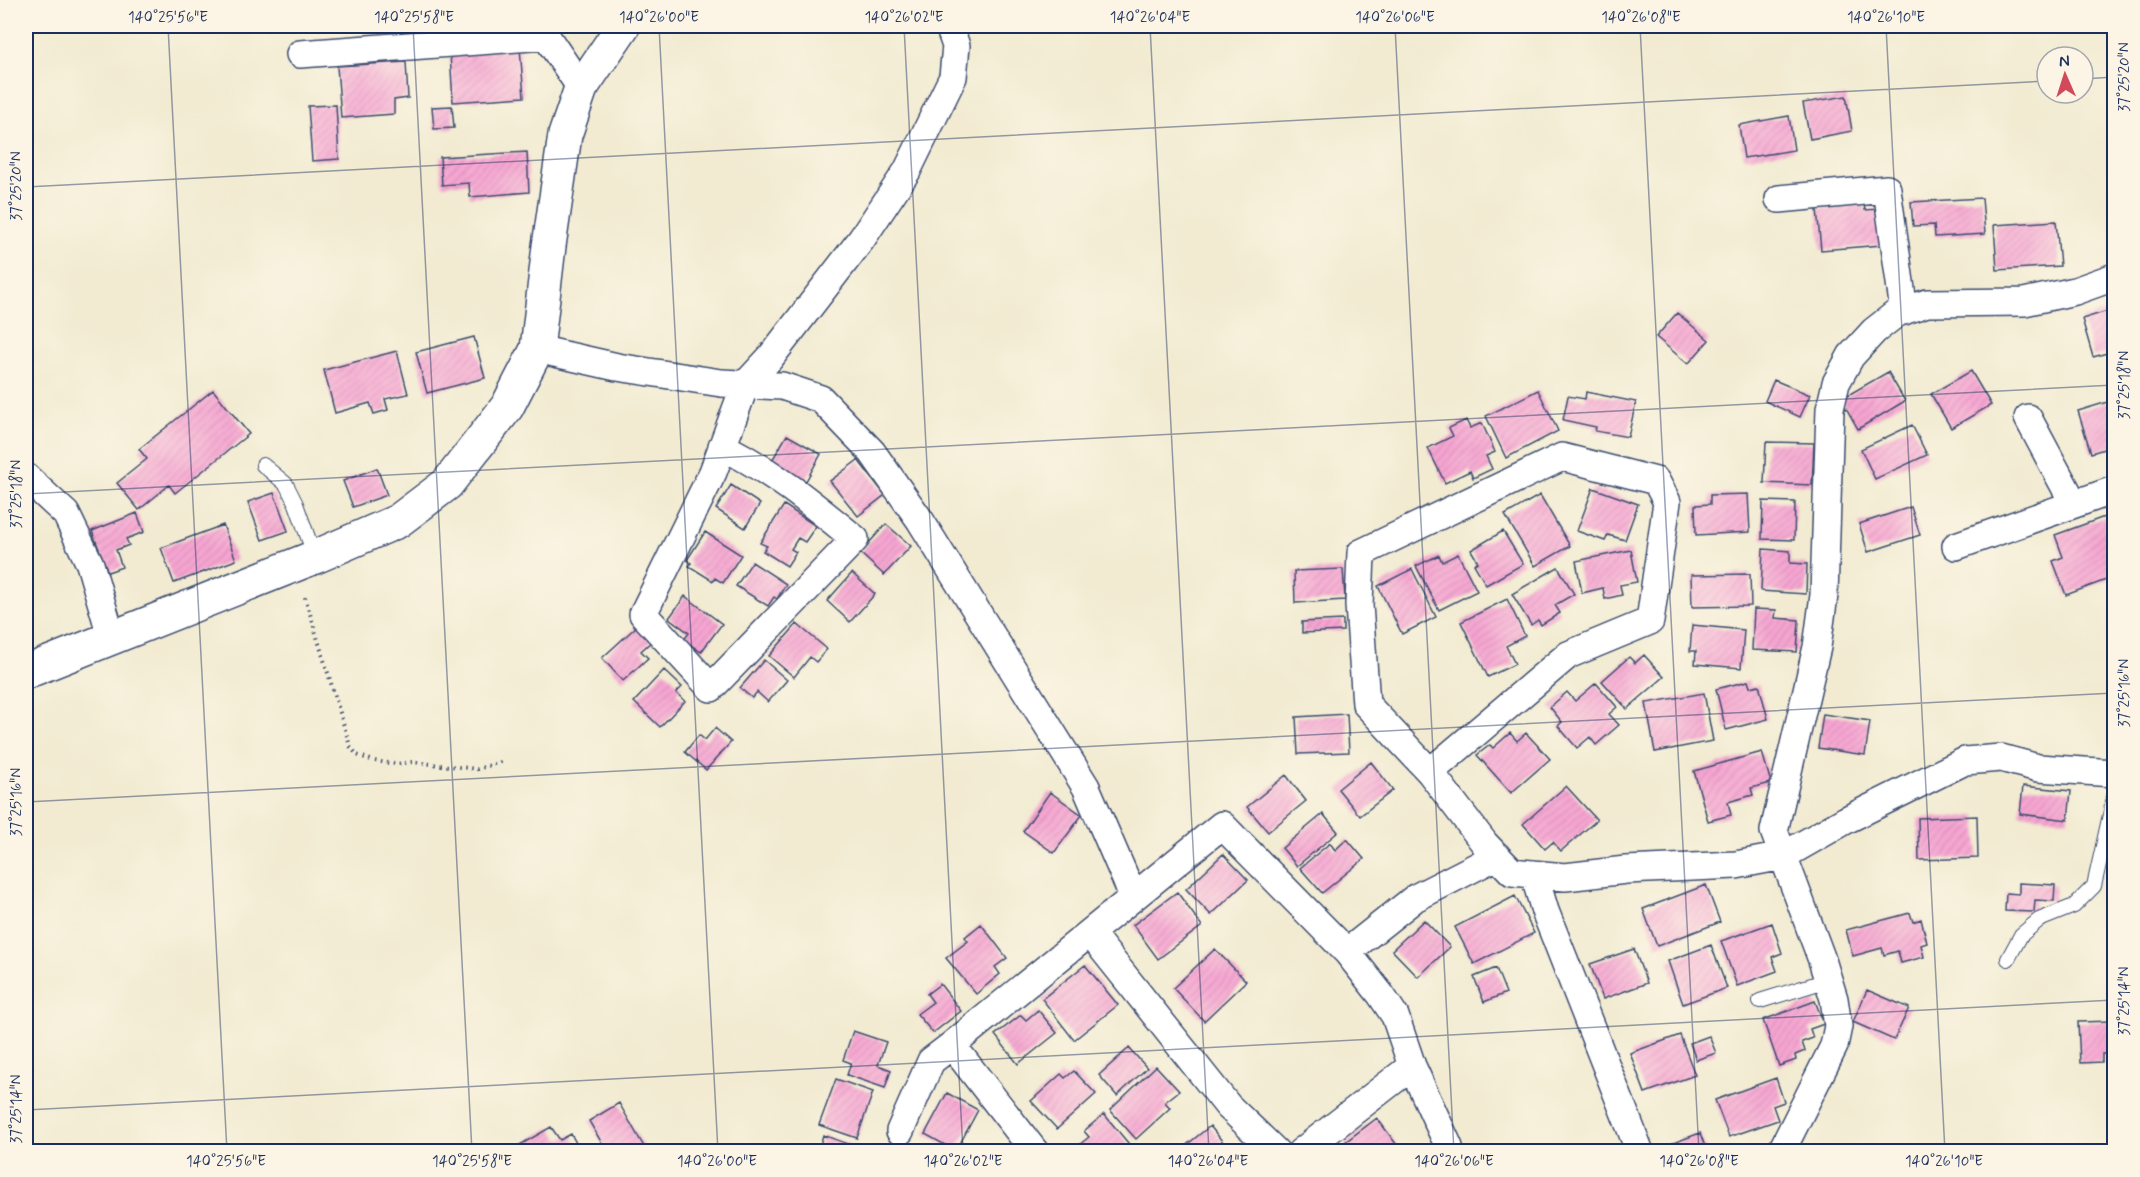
<svg xmlns="http://www.w3.org/2000/svg" width="2140" height="1177" font-family="Mynerve,sans-serif">
<style>
.building{fill:url(#building-hatch)}
.lines{fill:none;stroke-linecap:round;stroke-linejoin:round}
.lane-casing{stroke:#3b4b6f;stroke-width:16}
.street-casing{stroke:#3b4b6f;stroke-width:30}
.secondary-casing{stroke:#3b4b6f;stroke-width:36}
.path{stroke:#3b4b6f;stroke-width:4;stroke-dasharray:1.5 4.5;stroke-linecap:butt}
.lane{stroke:#fff;stroke-width:14}
.street{stroke:#fff;stroke-width:27}
.secondary{stroke:#fff;stroke-width:33}
.ticks{fill:none;stroke:#1b2f5e;stroke-width:1.5;stroke-opacity:0.45}
.neatline{fill:none;stroke:#1b2f5e;stroke-width:2}
.ticks-label{font-size:15px;text-anchor:middle;fill:#1b2f5e}
</style>
<defs>
<pattern id="building-hatch" width="6" height="6" patternUnits="userSpaceOnUse" patternTransform="scale(1.5)"><rect width="6" height="6" fill="#f7a6d2"/><path d="M-1 1l2-2M0 6l6-6M5 7l2-2" fill="none" stroke="#d38fb7"/></pattern>
</defs>
<rect width="100%" height="100%" fill="#fcf5e5"/>
<filter id="ink" filterUnits="userSpaceOnUse"><feTurbulence type="fractalNoise" baseFrequency=".0167" numOctaves="2"/><feDisplacementMap in="SourceGraphic" scale="12" xChannelSelector="R" yChannelSelector="G"/><feConvolveMatrix kernelMatrix="1 2 1 2 8 2 1 2 1" color-interpolation-filters="sRGB"/></filter>
<filter id="wash" filterUnits="userSpaceOnUse"><feTurbulence type="fractalNoise" baseFrequency=".008" numOctaves="4" result="noise"/><feDisplacementMap in="SourceGraphic" scale="24" xChannelSelector="R" yChannelSelector="G"/><feGaussianBlur stdDeviation="1.35" result="paint"/><feColorMatrix in="noise" values="0 0 0 0 0 0 0 0 0 0 0 0 0 0 0 0 0 1.4 0 .05"/><feComposite in="paint" operator="in"/></filter>
<g filter="url(#wash)">
<rect width="100%" height="100%" fill="#f2ebd2"/>
<g id="blocks">
<path class="building" d="M 520,48 L 524,97 L 453,102 L 450,53 Z
M 406,62 L 408,98 L 394,100 L 394,114 L 341,118 L 337,66 Z
M 1846,96 L 1852,131 L 1810,139 L 1803,103 Z
M 336,105 L 339,159 L 312,161 L 308,106 Z
M 452,106 L 454,128 L 434,129 L 432,107 Z
M 1789,116 L 1794,150 L 1744,158 L 1739,125 Z
M 527,152 L 529,192 L 470,197 L 469,183 L 442,185 L 440,157 Z
M 1982,198 L 1985,234 L 1935,237 L 1934,225 L 1913,226 L 1911,202 Z
M 1864,205 L 1865,210 L 1879,209 L 1882,245 L 1821,250 L 1817,209 Z
M 2056,221 L 2060,266 L 1997,270 L 1994,225 Z
M 2114,309 L 2114,351 L 2093,357 L 2082,319 Z
M 1677,313 L 1709,340 L 1688,364 L 1656,337 Z
M 474,337 L 485,378 L 427,393 L 416,352 Z
M 397,351 L 408,394 L 385,399 L 388,410 L 374,414 L 370,403 L 335,413 L 324,370 Z
M 1971,371 L 1991,405 L 1951,428 L 1931,394 Z
M 1888,372 L 1905,401 L 1858,429 L 1841,399 Z
M 1774,380 L 1810,395 L 1800,417 L 1765,401 Z
M 213,390 L 249,434 L 175,493 L 169,485 L 139,510 L 117,483 L 147,459 L 139,449 Z
M 1538,390 L 1558,431 L 1506,458 L 1486,416 Z
M 1586,392 L 1636,402 L 1628,437 L 1595,431 L 1596,427 L 1563,420 L 1568,396 L 1585,399 Z
M 2114,400 L 2114,446 L 2091,453 L 2078,411 Z
M 1466,420 L 1470,428 L 1482,423 L 1495,452 L 1486,456 L 1492,469 L 1473,478 L 1470,471 L 1445,483 L 1428,448 L 1453,436 L 1449,428 Z
M 1912,425 L 1927,455 L 1875,479 L 1861,449 Z
M 787,435 L 821,454 L 806,481 L 771,462 Z
M 1766,442 L 1814,443 L 1812,485 L 1764,483 Z
M 858,460 L 885,495 L 858,516 L 830,481 Z
M 377,468 L 387,495 L 353,507 L 343,481 Z
M 731,485 L 760,504 L 745,528 L 716,509 Z
M 1593,488 L 1638,504 L 1625,540 L 1608,535 L 1605,541 L 1577,531 Z
M 274,493 L 288,531 L 262,540 L 248,502 Z
M 1748,494 L 1750,532 L 1696,535 L 1695,505 L 1710,504 L 1710,495 Z
M 1540,495 L 1570,546 L 1535,566 L 1505,515 Z
M 1763,501 L 1795,502 L 1794,540 L 1762,539 Z
M 784,505 L 816,526 L 805,542 L 798,538 L 791,549 L 796,552 L 787,566 L 763,551 L 767,546 L 760,543 Z
M 1911,507 L 1920,535 L 1868,552 L 1859,524 Z
M 137,513 L 144,532 L 126,539 L 129,545 L 116,550 L 122,567 L 108,572 L 92,531 Z
M 2107,516 L 2114,536 L 2114,577 L 2066,595 L 2053,561 L 2063,557 L 2055,535 Z
M 886,524 L 911,546 L 884,575 L 860,553 Z
M 223,525 L 236,560 L 174,583 L 161,548 Z
M 1503,531 L 1523,564 L 1486,585 L 1474,564 L 1478,562 L 1471,550 Z
M 705,532 L 741,555 L 723,583 L 715,578 L 713,581 L 689,566 L 691,563 L 687,560 Z
M 1763,549 L 1790,551 L 1790,563 L 1807,564 L 1806,594 L 1761,591 Z
M 1631,550 L 1637,582 L 1620,585 L 1622,595 L 1605,599 L 1603,588 L 1582,593 L 1576,561 Z
M 1458,554 L 1477,591 L 1439,610 L 1416,566 L 1439,555 L 1442,562 Z
M 752,562 L 786,584 L 777,599 L 774,597 L 768,606 L 736,586 Z
M 1558,567 L 1574,594 L 1555,605 L 1560,613 L 1541,625 L 1538,620 L 1531,625 L 1512,594 Z
M 1343,569 L 1345,600 L 1295,603 L 1294,571 Z
M 1412,569 L 1436,617 L 1402,634 L 1378,586 Z
M 852,573 L 875,594 L 850,622 L 827,601 Z
M 1750,574 L 1751,606 L 1692,607 L 1691,575 Z
M 685,596 L 722,624 L 701,652 L 684,640 L 689,633 L 669,618 Z
M 1507,599 L 1525,636 L 1506,646 L 1515,664 L 1488,677 L 1461,622 Z
M 1754,609 L 1776,610 L 1775,618 L 1799,620 L 1797,652 L 1752,650 Z
M 1343,620 L 1343,631 L 1302,633 L 1302,622 Z
M 797,624 L 827,649 L 816,662 L 810,657 L 794,677 L 769,656 Z
M 638,625 L 652,641 L 641,651 L 648,658 L 623,681 L 602,658 Z
M 1692,625 L 1744,630 L 1741,668 L 1695,664 L 1696,651 L 1690,651 Z
M 1644,655 L 1664,677 L 1627,709 L 1602,681 L 1629,657 L 1635,663 Z
M 764,660 L 787,680 L 768,702 L 757,692 L 752,698 L 740,688 Z
M 664,670 L 682,687 L 676,693 L 685,701 L 660,727 L 634,702 Z
M 1748,681 L 1750,687 L 1759,685 L 1768,719 L 1726,730 L 1716,689 Z
M 1596,683 L 1617,707 L 1609,714 L 1619,725 L 1596,745 L 1590,737 L 1577,748 L 1558,726 L 1562,722 L 1550,707 L 1567,692 L 1575,701 Z
M 1704,693 L 1713,741 L 1655,752 L 1646,703 Z
M 1347,714 L 1349,752 L 1298,754 L 1296,717 Z
M 1823,714 L 1870,721 L 1865,755 L 1818,748 Z
M 715,728 L 731,742 L 706,770 L 685,752 L 699,735 L 705,740 Z
M 1510,733 L 1517,741 L 1526,733 L 1550,759 L 1511,793 L 1477,755 L 1490,745 L 1493,748 Z
M 1762,752 L 1771,783 L 1751,788 L 1753,795 L 1728,802 L 1731,815 L 1708,821 L 1694,771 Z
M 1371,762 L 1393,790 L 1360,816 L 1338,789 Z
M 1286,775 L 1306,801 L 1268,832 L 1247,807 Z
M 1566,786 L 1597,820 L 1561,851 L 1553,842 L 1545,849 L 1523,824 Z
M 2023,786 L 2071,791 L 2068,820 L 2020,814 Z
M 1050,792 L 1082,815 L 1054,853 L 1023,831 Z
M 1323,814 L 1338,832 L 1297,866 L 1282,848 Z
M 1977,816 L 1978,858 L 1919,860 L 1918,818 Z
M 1347,839 L 1364,859 L 1322,893 L 1300,868 L 1330,843 L 1335,850 Z
M 1223,854 L 1248,880 L 1211,915 L 1186,889 Z
M 2019,883 L 2055,885 L 2054,901 L 2035,900 L 2034,912 L 2005,911 L 2006,893 L 2019,894 Z
M 1706,885 L 1720,922 L 1657,946 L 1643,909 Z
M 1177,892 L 1202,926 L 1158,959 L 1133,925 Z
M 1515,896 L 1534,933 L 1474,964 L 1455,927 Z
M 2112,912 L 2114,912 L 2114,951 L 2111,951 Z
M 1910,913 L 1913,922 L 1921,919 L 1927,943 L 1921,945 L 1924,957 L 1901,963 L 1898,951 L 1884,955 L 1882,948 L 1853,956 L 1846,930 Z
M 1424,920 L 1450,947 L 1418,977 L 1392,950 Z
M 1772,923 L 1782,953 L 1772,957 L 1777,971 L 1737,986 L 1721,941 Z
M 981,924 L 1007,958 L 995,967 L 1000,974 L 976,994 L 946,958 L 968,941 L 965,937 Z
M 1711,945 L 1727,988 L 1683,1004 L 1668,961 Z
M 1215,949 L 1246,981 L 1204,1021 L 1173,988 Z
M 1634,949 L 1647,983 L 1603,999 L 1590,964 Z
M 1085,965 L 1118,1005 L 1074,1040 L 1042,999 Z
M 1496,968 L 1506,993 L 1484,1002 L 1474,977 Z
M 940,984 L 961,1011 L 933,1033 L 917,1014 L 933,1002 L 927,994 Z
M 1867,990 L 1909,1008 L 1894,1040 L 1853,1022 Z
M 1815,1001 L 1824,1024 L 1810,1029 L 1813,1038 L 1802,1042 L 1805,1051 L 1795,1055 L 1796,1060 L 1779,1066 L 1763,1020 Z
M 1038,1010 L 1057,1033 L 1018,1064 L 995,1035 L 1021,1015 L 1026,1020 Z
M 2114,1021 L 2114,1053 L 2102,1054 L 2102,1062 L 2080,1063 L 2078,1022 Z
M 853,1031 L 886,1042 L 878,1065 L 891,1070 L 885,1088 L 847,1075 L 851,1063 L 843,1060 Z
M 1680,1035 L 1695,1075 L 1645,1093 L 1630,1053 Z
M 1709,1036 L 1716,1053 L 1696,1060 L 1690,1043 Z
M 1129,1048 L 1147,1068 L 1117,1096 L 1099,1075 Z
M 1156,1066 L 1179,1091 L 1165,1102 L 1170,1108 L 1136,1139 L 1110,1110 Z
M 1074,1071 L 1096,1094 L 1057,1129 L 1031,1101 L 1061,1074 L 1065,1078 Z
M 1776,1078 L 1784,1102 L 1773,1106 L 1778,1120 L 1729,1137 L 1715,1100 Z
M 836,1079 L 873,1092 L 857,1138 L 819,1125 Z
M 947,1093 L 978,1110 L 956,1151 L 925,1134 Z
M 619,1103 L 647,1152 L 607,1152 L 589,1121 Z
M 1104,1114 L 1133,1149 L 1130,1152 L 1074,1152 L 1073,1150 L 1089,1137 L 1084,1131 Z
M 1377,1118 L 1402,1152 L 1344,1152 L 1348,1148 L 1344,1143 Z
M 1210,1126 L 1231,1152 L 1178,1152 Z
M 551,1127 L 560,1140 L 571,1134 L 581,1152 L 521,1152 L 518,1146 Z
M 1700,1133 L 1707,1152 L 1658,1152 L 1657,1149 Z
M 823,1135 L 865,1150 L 864,1152 L 818,1152 Z"/>
</g>
</g>
<g filter="url(#ink)">
<use href="#blocks" fill-opacity="0" stroke="#3b4b6f" stroke-width="1.5"/>
<g class="lines">
<g class="lane-casing">
<path id="lane" d="M 263,465 L 286,484 L 296,504 L 315,557
M 2008,959 L 2021,935 L 2039,920 L 2074,906 L 2094,886 L 2114,797
M 1760,1001 L 1828,980"/>
</g>
<g class="street-casing">
<path id="street" d="M 544,26 L 546,36 L 581,88
M 300,54 L 546,36
M 1779,199 L 1887,189 L 1904,311
M 537,349 L 617,367 L 721,383 L 782,386 L 821,399 L 872,452 L 920,520 L 1086,787 L 1133,896
M 2028,418 L 2074,504
M 722,446 C 775,473 810,502 855,539 L 711,688 L 643,614 L 713,472 L 745,385 L 770,358 L 861,240 L 907,171 L 953,77 L 956,46 L 949,26
M 1562,457 L 1656,481 L 1667,502 L 1650,621 L 1568,655 L 1430,772 L 1366,704 L 1359,605 L 1361,553 Z
M 26,477 L 66,514 L 90,564 L 112,639
M 1956,546 L 2114,490
M 1430,772 L 1485,844 L 1512,872 L 1565,877 L 1626,870 L 1736,865 L 1783,856 L 1846,820 L 1965,761 L 2001,758 L 2038,768 L 2114,773
M 1534,874 L 1545,911 L 1640,1152
M 1090,933 L 1228,1106 L 1276,1152
M 1347,952 L 1415,898 L 1497,856
M 1412,1066 L 1449,1147
M 900,1131 L 931,1061 L 952,1045
M 1035,1152 L 952,1045 L 1222,825 L 1347,952 L 1381,995 L 1395,1016 L 1412,1066 L 1301,1152
M 1781,1152 L 1834,1046 L 1838,1026 L 1834,999 L 1822,960 L 1774,831 L 1817,647 L 1824,595 L 1830,409 L 1836,383 L 1851,356 L 1874,331 L 1897,313 L 1927,303 L 2024,302 L 2075,291 L 2114,277"/>
</g>
<g class="secondary-casing">
<path id="secondary" d="M 26,672 L 315,557 L 398,521 L 447,484 L 507,407 L 537,349 L 549,246 L 565,135 L 581,88 L 623,26"/>
</g>
<path class="path" d="M 305,597 L 350,746 L 357,755 L 374,761 L 396,764 L 413,762 L 477,769 L 504,761"/>
<use href="#lane" class="lane"/>
<use href="#street" class="street"/>
<use href="#secondary" class="secondary"/>
</g>
</g>
<path class="ticks" d="M 168,26 L 227,1152M 413,26 L 472,1152M 659,26 L 718,1152M 904,26 L 963,1152M 1150,26 L 1209,1152M 1395,26 L 1454,1152M 1640,26 L 1699,1152M 1886,26 L 1945,1152M 2083,79 L 2114,77M 26,187 L 2047,81M 26,494 L 2114,385M 26,802 L 2114,693M 26,1110 L 2114,1000"/>
<rect width="2140" height="1177" fill="none" stroke="#fcf5e5" stroke-width="66"/>
<g transform="translate(2065 75) rotate(357)"><circle r="28" fill="#fcf5e5" stroke="#a2a6af" stroke-width="1.5"/>
<path d="M0-4.5L10 22L0 15L-10 22Z" fill="#d1495b"/>
<text y="-9" font-size="16" font-weight="bold" text-anchor="middle" fill="#1b2f5e">N</text>
</g>
<rect x="33" y="33" width="2074" height="1111" class="neatline"/>
<g class="ticks-label">
<text x="168" y="22">140°25'56"E</text>
<text x="414" y="22">140°25'58"E</text>
<text x="659" y="22">140°26'00"E</text>
<text x="904" y="22">140°26'02"E</text>
<text x="1150" y="22">140°26'04"E</text>
<text x="1395" y="22">140°26'06"E</text>
<text x="1641" y="22">140°26'08"E</text>
<text x="1886" y="22">140°26'10"E</text>
<text transform="translate(2124 77) rotate(-90)" y="5">37°25'20"N</text>
<text transform="translate(16 186) rotate(-90)" y="5">37°25'20"N</text>
<text transform="translate(2124 385) rotate(-90)" y="5">37°25'18"N</text>
<text transform="translate(16 494) rotate(-90)" y="5">37°25'18"N</text>
<text transform="translate(2124 693) rotate(-90)" y="5">37°25'16"N</text>
<text transform="translate(16 802) rotate(-90)" y="5">37°25'16"N</text>
<text transform="translate(2124 1001) rotate(-90)" y="5">37°25'14"N</text>
<text transform="translate(16 1109) rotate(-90)" y="5">37°25'14"N</text>
<text x="226" y="1166">140°25'56"E</text>
<text x="472" y="1166">140°25'58"E</text>
<text x="717" y="1166">140°26'00"E</text>
<text x="963" y="1166">140°26'02"E</text>
<text x="1208" y="1166">140°26'04"E</text>
<text x="1454" y="1166">140°26'06"E</text>
<text x="1699" y="1166">140°26'08"E</text>
<text x="1944" y="1166">140°26'10"E</text>
</g>
</svg>
